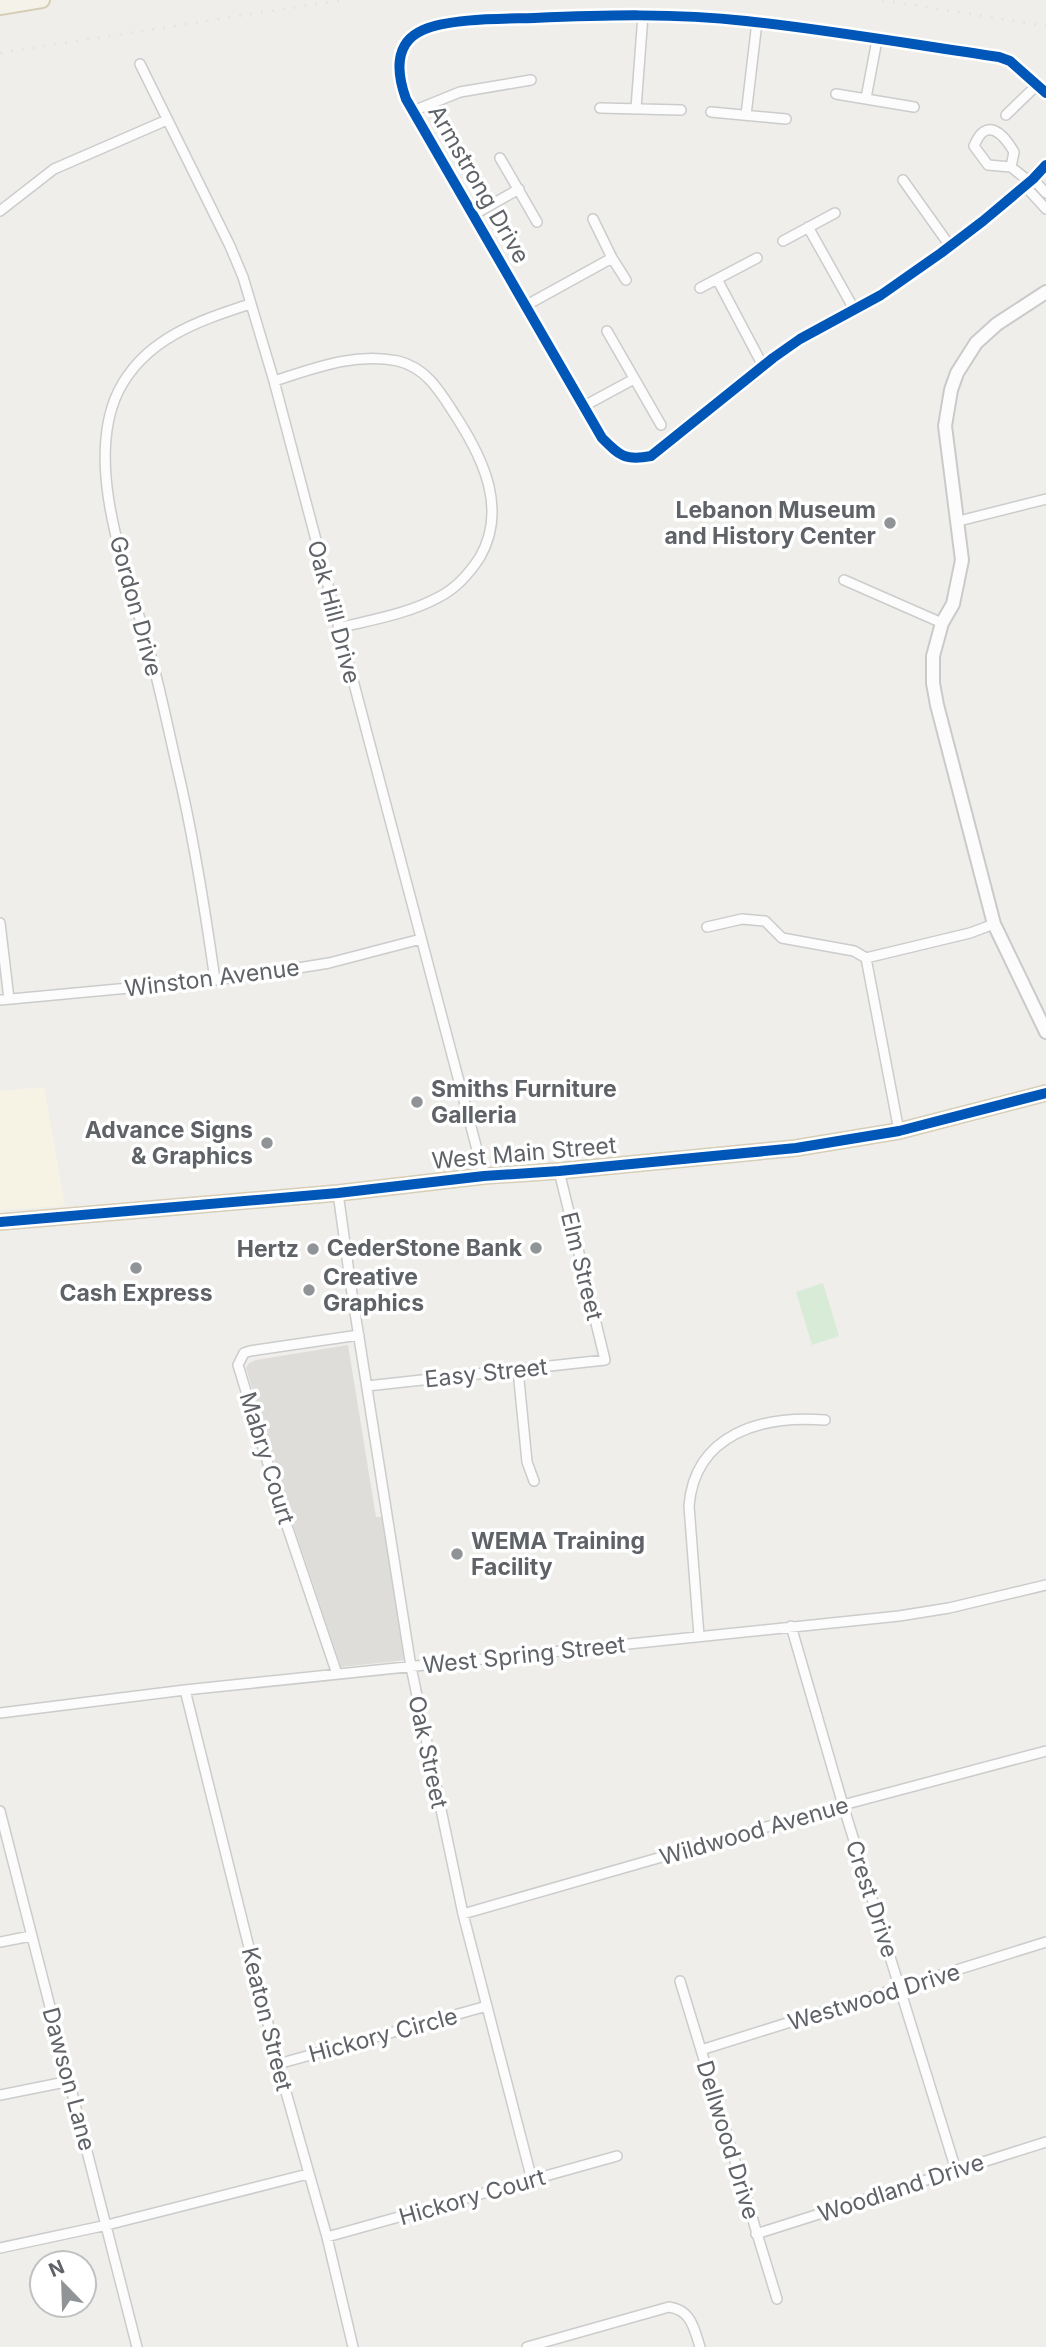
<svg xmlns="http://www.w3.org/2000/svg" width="1046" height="2347" font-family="Inter,sans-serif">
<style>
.commercial{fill:#f7f3e4}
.industrial{fill:#dfddda}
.green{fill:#d8ebd6}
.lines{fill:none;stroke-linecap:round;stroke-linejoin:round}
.street-casing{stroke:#cbcccc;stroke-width:12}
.secondary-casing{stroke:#cacacb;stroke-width:16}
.primary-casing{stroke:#d7ceb8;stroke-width:18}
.street{stroke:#fdfcfc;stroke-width:9}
.secondary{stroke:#fdfcfc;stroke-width:12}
.primary{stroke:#f4f2e9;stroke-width:14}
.rail{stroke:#e4e4e4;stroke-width:2.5;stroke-dasharray:2 9;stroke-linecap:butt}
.cycleway-casing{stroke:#fff;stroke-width:15}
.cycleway{stroke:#0057b8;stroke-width:10}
.poi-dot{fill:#919496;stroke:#fff;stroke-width:2.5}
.labels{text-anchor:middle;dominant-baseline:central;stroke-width:7;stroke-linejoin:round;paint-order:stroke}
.street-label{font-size:23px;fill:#5f6368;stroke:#fff}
.poi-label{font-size:23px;font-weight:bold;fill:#5f6368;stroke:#fff;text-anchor:end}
</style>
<rect width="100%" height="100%" fill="#efeeea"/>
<path class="commercial" d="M 44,1087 L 65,1206 L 0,1210 L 0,1091 Z"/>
<path class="industrial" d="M 348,1345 L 376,1517 L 384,1517 L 406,1660 L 341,1667 L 295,1530 L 246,1368 L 249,1363 L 256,1360 Z"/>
<path class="green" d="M 823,1283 L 839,1336 L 812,1345 L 796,1292 Z"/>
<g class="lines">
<g class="street-casing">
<path id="street" d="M 140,64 L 230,246 L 243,277 L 274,381 L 484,1176
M 1046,93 L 1010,61 L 999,57 C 915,45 831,30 746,21 C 675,13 604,15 534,18 C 503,19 450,18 423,30 C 393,43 397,74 406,99 L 602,438 C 620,456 625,461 651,456 L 773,358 L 800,339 L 881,295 L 941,253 L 983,221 L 1033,179 L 1046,165
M 836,94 L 914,107
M 866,98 L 877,40
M 600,108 L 681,110
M 636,108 L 643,15
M 413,111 L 460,92 L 531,80
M 711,112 L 786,119
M 746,115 L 757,22
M 1006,115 L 1037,85
M 500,158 L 537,222
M 1011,167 L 1014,152 C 1003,133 986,116 974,146 L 988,165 L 1011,167 L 1030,182
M 1033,179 L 1046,193
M 903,180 L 950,246
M 1025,186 L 1046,209
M 0,211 L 54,169 L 167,120
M 473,215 L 519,189
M 593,219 L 612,258 L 626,280
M 808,227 L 854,309
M 783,241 L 835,213
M 717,279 L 763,366
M 700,288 L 757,258
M 525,306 L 612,258
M 607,331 L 661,425
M 274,381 C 315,368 355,352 398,361 C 428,368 442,395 457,418 C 484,460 507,510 480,557 C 469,574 457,588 439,597 C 408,614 371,620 338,628
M 584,406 L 634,379
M 959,521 L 1046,499
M 844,580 L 942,623
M 0,923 L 9,999
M 707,927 L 742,919 L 765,921 L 782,938 L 854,951 L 866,958 L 970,933 L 994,924
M 866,958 L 899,1131
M 215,980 C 205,909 194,838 177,767 C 168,728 160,688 149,649 C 128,575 83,466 118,392 C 144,339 198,321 250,304
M 0,1000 L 215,980 L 267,973 L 329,963 L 421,939
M 338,1193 L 351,1287 L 411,1667 L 463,1914 L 532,2180
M 518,1370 L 527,1462 L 534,1481
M 367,1386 L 605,1360 L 559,1171
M 791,1626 L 843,1805 L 956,2170
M 699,1636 L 689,1506 C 695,1433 763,1415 825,1420
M 337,1674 L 286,1523 L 238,1365 L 244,1353 L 250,1351 L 359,1335
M 185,1690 L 278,2064 L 327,2237 L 353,2347
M 0,1713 L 185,1690 L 899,1616 L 949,1608 L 1046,1585
M 0,1811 L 137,2347
M 463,1914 L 843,1805 L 1046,1751
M 0,1942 L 31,1936
M 680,1981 L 777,2299
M 701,2050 L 1046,1942
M 278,2064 L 487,2006
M 0,2095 L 70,2081
M 756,2234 L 1046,2142
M 327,2237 L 617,2156
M 0,2248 L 107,2225 L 308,2174
M 527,2347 L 669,2307 C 691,2310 694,2328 700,2347"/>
</g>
<g class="secondary-casing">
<path id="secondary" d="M 1046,292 L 997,324 L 976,343 L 957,373 L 951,390 L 945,426 L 962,560 L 953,604 L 942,623 L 933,656 L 933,683 L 937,705 L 994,924 L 1046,1032"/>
</g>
<g class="primary-casing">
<path id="primary" d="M 0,7 L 42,0
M 0,1222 L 338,1193 L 484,1176 L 559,1171 L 796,1148 L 899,1131 L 1046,1093"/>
</g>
<use href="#street" class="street"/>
<use href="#secondary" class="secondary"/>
<use href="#primary" class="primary"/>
<path class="rail" d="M 882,0 L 1046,26
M 0,53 L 342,0"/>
<g class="cycleway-casing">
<path id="cycleway" d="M 1046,93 L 1010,61 L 999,57 C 915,45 831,30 746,21 C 675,13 604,15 534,18 C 503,19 450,18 423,30 C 393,43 397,74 406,99 L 602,438 C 620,456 625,461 651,456 L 773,358 L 800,339 L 881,295 L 941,253 L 983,221 L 1033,179 L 1046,165
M 0,1222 L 338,1193 L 484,1176 L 559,1171 L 796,1148 L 899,1131 L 1046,1093"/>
</g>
<use href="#cycleway" class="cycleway"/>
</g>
<g class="poi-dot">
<circle cx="890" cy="523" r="7"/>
<circle cx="417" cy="1102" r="7"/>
<circle cx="267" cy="1143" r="7"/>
<circle cx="536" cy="1248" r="7"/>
<circle cx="313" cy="1249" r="7"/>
<circle cx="136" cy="1268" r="7"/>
<circle cx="309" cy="1290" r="7"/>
<circle cx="457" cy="1554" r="7"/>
</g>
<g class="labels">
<g class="street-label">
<text transform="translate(479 184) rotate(60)">Armstrong Drive</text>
<text transform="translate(136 606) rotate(75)">Gordon Drive</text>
<text transform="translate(334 612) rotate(75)">Oak Hill Drive</text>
<text transform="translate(212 978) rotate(-7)">Winston Avenue</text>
<text transform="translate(524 1153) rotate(-5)">West Main Street</text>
<text transform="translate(582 1266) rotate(76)">Elm Street</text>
<text transform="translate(486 1373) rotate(-6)">Easy Street</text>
<text transform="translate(267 1458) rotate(73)">Mabry Court</text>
<text transform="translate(524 1655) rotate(-6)">West Spring Street</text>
<text transform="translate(428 1752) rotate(78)">Oak Street</text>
<text transform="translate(754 1831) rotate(-16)">Wildwood Avenue</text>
<text transform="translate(872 1899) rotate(72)">Crest Drive</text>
<text transform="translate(874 1997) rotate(-17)">Westwood Drive</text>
<text transform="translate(267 2019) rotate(76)">Keaton Street</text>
<text transform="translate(383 2035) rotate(-15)">Hickory Circle</text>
<text transform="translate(69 2079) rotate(75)">Dawson Lane</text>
<text transform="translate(728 2140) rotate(73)">Dellwood Drive</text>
<text transform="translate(901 2188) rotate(-18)">Woodland Drive</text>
<text transform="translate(472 2197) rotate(-16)">Hickory Court</text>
</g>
<g class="poi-label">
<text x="876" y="510">Lebanon Museum<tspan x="876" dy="26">and History Center</tspan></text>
<text x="431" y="1089" text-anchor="start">Smiths Furniture<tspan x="431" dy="26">Galleria</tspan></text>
<text x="253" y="1130">Advance Signs<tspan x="253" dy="26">&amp; Graphics</tspan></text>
<text x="522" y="1248">CederStone Bank</text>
<text x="299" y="1249">Hertz</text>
<text x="323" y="1277" text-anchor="start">Creative<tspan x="323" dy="26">Graphics</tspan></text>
<text x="136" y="1293" text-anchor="middle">Cash Express</text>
<text x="471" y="1541" text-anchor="start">WEMA Training<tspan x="471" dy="26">Facility</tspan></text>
</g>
</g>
<g transform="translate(63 2284) rotate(337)"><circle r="33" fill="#ffffff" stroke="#bfc1c3" stroke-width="2"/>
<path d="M0-5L12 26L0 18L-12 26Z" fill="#919496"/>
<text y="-10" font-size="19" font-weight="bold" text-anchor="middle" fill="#5f6368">N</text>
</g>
</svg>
